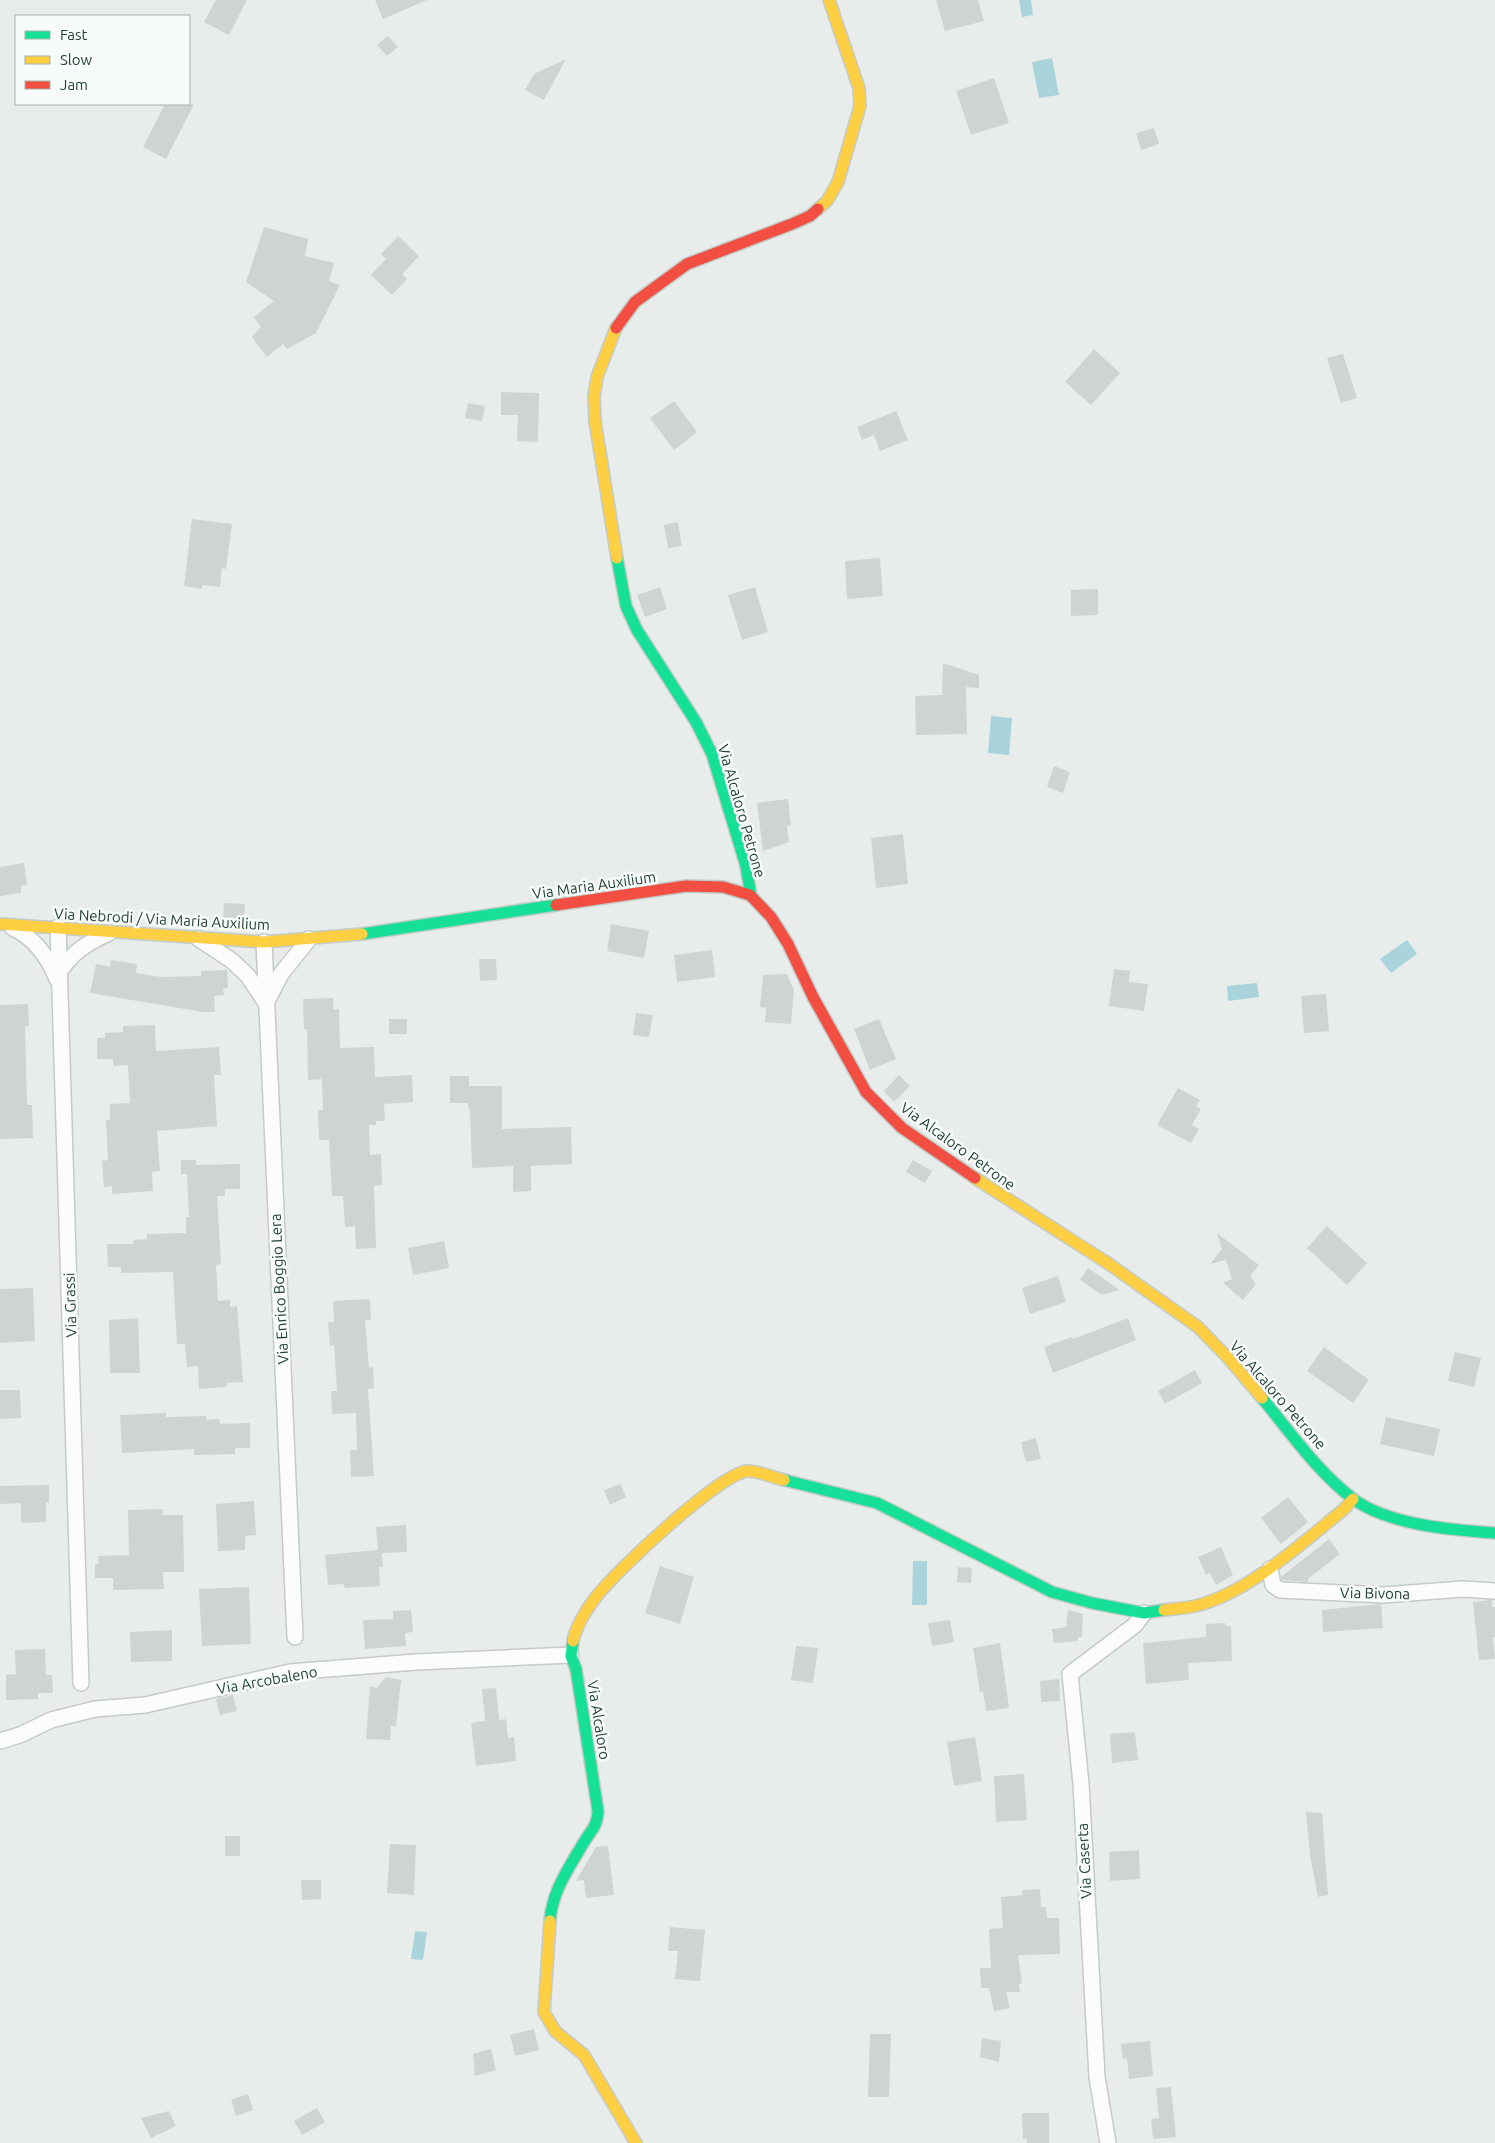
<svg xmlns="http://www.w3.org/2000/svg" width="1495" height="2143" font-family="Ubuntu,sans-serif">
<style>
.water{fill:#a9d4db}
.building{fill:#cfd4d2}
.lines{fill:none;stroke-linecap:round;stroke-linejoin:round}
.street-casing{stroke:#c5cac8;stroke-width:18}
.fast-casing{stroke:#c3cbc8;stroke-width:14}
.slow-casing{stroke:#c3cbc8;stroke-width:14}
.jam-casing{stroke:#c3cbc8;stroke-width:14}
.street{stroke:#fcfcfc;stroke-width:15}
.fast{stroke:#16e098;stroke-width:11}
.slow{stroke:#ffcf43;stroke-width:11}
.jam{stroke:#f24e42;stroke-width:11}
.labels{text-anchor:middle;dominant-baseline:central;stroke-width:5;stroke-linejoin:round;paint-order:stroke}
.street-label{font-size:15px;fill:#24423a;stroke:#f7fbf9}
</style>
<rect width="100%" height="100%" fill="#e8edeb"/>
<path class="water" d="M 1019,0 L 1031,0 L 1033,15 L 1022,17 Z
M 1052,58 L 1059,95 L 1039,98 L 1032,62 Z
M 991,716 L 1012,718 L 1009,755 L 988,753 Z
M 1407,940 L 1417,954 L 1391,973 L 1380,959 Z
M 1257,983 L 1259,997 L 1228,1001 L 1227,986 Z
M 913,1561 L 927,1561 L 927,1605 L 912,1605 Z
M 415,1931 L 427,1932 L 423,1960 L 411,1959 Z"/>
<path class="building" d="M 216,0 L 247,0 L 229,35 L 204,22 Z
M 375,0 L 427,0 L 383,19 Z
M 936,0 L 978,0 L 984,21 L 945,31 Z
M 388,36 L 398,47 L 387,56 L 377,45 Z
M 566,59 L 544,100 L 525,90 L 534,74 Z
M 994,78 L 1009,123 L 971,135 L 956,91 Z
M 165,104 L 194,104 L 166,159 L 143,147 Z
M 1154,128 L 1159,144 L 1141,150 L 1136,133 Z
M 264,227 L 308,239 L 305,256 L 334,263 L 329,281 L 340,285 L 316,333 L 287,349 L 283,344 L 267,357 L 252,337 L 261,327 L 254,317 L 274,301 L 246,282 Z
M 398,236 L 419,256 L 402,274 L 407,279 L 392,295 L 371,275 L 386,259 L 381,254 Z
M 1094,349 L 1120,373 L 1091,405 L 1065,382 Z
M 1343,354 L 1357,398 L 1341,403 L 1327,358 Z
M 501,392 L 539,393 L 538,442 L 517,441 L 518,415 L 501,415 Z
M 674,401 L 697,432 L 674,450 L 650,418 Z
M 468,403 L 485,406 L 482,421 L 465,418 Z
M 896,411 L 908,440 L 880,451 L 874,435 L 862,440 L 857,427 Z
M 192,519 L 232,524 L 226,569 L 222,568 L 220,587 L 202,585 L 202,589 L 184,586 Z
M 678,522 L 682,546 L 668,548 L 664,525 Z
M 880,558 L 883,596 L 847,599 L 845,561 Z
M 660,587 L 667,609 L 645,617 L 637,595 Z
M 755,587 L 768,632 L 742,640 L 728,595 Z
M 1098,589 L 1098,615 L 1071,616 L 1071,590 Z
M 943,663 L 979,675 L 979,688 L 966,687 L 967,734 L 916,735 L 915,696 L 942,695 Z
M 1054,766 L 1070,772 L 1063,793 L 1047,787 Z
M 788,799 L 791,825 L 787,826 L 789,842 L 763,851 L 757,803 Z
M 903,834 L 908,884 L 876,888 L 871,838 Z
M 24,863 L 27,885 L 21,886 L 21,893 L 0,896 L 0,867 Z
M 224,903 L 245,904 L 244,919 L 223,918 Z
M 611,924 L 649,931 L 644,958 L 607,951 Z
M 712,950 L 715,977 L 677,982 L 674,955 Z
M 479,959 L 496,959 L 497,980 L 480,981 Z
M 111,960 L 137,964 L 136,973 L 161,977 L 201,976 L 201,971 L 227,970 L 228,988 L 223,989 L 224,995 L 214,996 L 215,1012 L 203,1012 L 90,993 L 96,964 L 110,967 Z
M 1114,969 L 1130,971 L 1129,982 L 1148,984 L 1144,1011 L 1109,1006 Z
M 787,974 L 794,990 L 791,1024 L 765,1022 L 766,1008 L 760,1007 L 763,975 Z
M 1326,994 L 1329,1031 L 1304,1033 L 1301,996 Z
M 333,998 L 333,1010 L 339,1009 L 340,1048 L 374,1047 L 375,1077 L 412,1075 L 413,1102 L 384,1104 L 385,1121 L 376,1121 L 376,1125 L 369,1125 L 370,1155 L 381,1154 L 382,1185 L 374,1186 L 376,1248 L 356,1249 L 355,1226 L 345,1227 L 343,1196 L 332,1196 L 329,1140 L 319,1140 L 318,1110 L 323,1110 L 322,1079 L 308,1080 L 307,1029 L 304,1029 L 303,999 Z
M 28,1004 L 29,1026 L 25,1026 L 27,1105 L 32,1105 L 33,1138 L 0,1139 L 0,1005 Z
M 636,1013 L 653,1015 L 649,1037 L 633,1035 Z
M 389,1019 L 407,1019 L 407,1034 L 389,1034 Z
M 879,1019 L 896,1059 L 870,1070 L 854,1029 Z
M 155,1025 L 156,1051 L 219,1047 L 221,1075 L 214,1075 L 217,1126 L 157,1131 L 160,1171 L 152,1172 L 153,1191 L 112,1194 L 112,1186 L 104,1187 L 102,1161 L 108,1160 L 106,1120 L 110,1120 L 110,1104 L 130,1103 L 128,1065 L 113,1066 L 113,1059 L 97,1059 L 97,1038 L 105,1038 L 105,1033 L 123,1032 L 123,1026 Z
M 899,1075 L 910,1086 L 894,1102 L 884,1091 Z
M 450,1076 L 469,1076 L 469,1086 L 502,1086 L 502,1129 L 571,1127 L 572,1164 L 531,1166 L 531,1191 L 513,1192 L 513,1166 L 472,1168 L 470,1110 L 469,1110 L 468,1103 L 450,1103 Z
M 1178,1088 L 1200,1100 L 1196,1106 L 1201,1109 L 1192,1125 L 1199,1129 L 1191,1143 L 1157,1125 Z
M 181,1160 L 196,1160 L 196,1165 L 240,1164 L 240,1189 L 225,1189 L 225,1196 L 217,1196 L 221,1264 L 216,1265 L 218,1301 L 230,1300 L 230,1307 L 237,1306 L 243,1382 L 226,1383 L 227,1387 L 199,1389 L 198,1366 L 187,1367 L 185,1344 L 177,1344 L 173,1272 L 121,1273 L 121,1267 L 108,1267 L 107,1244 L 134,1244 L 133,1240 L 147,1239 L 147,1234 L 186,1233 L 186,1217 L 189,1217 L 187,1174 L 181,1174 Z
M 913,1160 L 932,1171 L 925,1183 L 906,1172 Z
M 1327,1226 L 1367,1263 L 1347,1285 L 1307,1248 Z
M 1217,1233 L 1259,1265 L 1250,1276 L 1256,1284 L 1243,1300 L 1223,1283 L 1232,1279 L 1226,1260 L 1210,1264 L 1222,1249 Z
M 444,1241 L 449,1268 L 413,1275 L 408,1248 Z
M 1088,1268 L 1120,1290 L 1102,1295 L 1080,1280 Z
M 1058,1276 L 1066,1302 L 1030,1314 L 1022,1288 Z
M 33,1288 L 35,1341 L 0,1343 L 0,1289 Z
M 370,1299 L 371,1320 L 365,1320 L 369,1368 L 373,1367 L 374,1388 L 368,1389 L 374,1476 L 351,1477 L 350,1450 L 357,1450 L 356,1413 L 332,1414 L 331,1391 L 337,1391 L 334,1345 L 330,1346 L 328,1322 L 334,1322 L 333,1301 Z
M 138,1318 L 140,1373 L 110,1373 L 109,1320 Z
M 1128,1318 L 1136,1340 L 1053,1373 L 1044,1347 L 1072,1337 L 1073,1339 Z
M 1324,1347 L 1369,1380 L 1353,1403 L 1307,1371 Z
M 1455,1352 L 1481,1358 L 1474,1387 L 1448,1381 Z
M 1195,1370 L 1202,1383 L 1165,1404 L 1158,1391 Z
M 0,1390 L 20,1390 L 21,1418 L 0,1419 Z
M 166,1413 L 166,1417 L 206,1416 L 207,1420 L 219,1419 L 220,1424 L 250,1423 L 250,1448 L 235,1448 L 235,1454 L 194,1455 L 194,1449 L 122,1453 L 120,1415 Z
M 1386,1417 L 1440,1429 L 1434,1456 L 1380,1444 Z
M 1036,1438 L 1041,1459 L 1026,1462 L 1021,1442 Z
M 620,1484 L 626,1497 L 610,1505 L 604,1490 Z
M 49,1485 L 49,1503 L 46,1503 L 46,1522 L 21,1523 L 21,1503 L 0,1504 L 0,1486 Z
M 1288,1497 L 1308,1522 L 1281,1544 L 1261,1518 Z
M 254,1501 L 256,1535 L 245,1536 L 245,1550 L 218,1551 L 216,1504 Z
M 163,1509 L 162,1515 L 183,1515 L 184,1572 L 163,1572 L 164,1589 L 113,1590 L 113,1578 L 95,1578 L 95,1564 L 99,1564 L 98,1556 L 129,1555 L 128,1510 Z
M 406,1525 L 407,1552 L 382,1553 L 383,1567 L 379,1567 L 380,1586 L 345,1588 L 344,1584 L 328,1585 L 325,1555 L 378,1550 L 376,1527 Z
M 1329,1539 L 1340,1554 L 1308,1579 L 1308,1582 L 1282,1580 L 1281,1577 Z
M 1221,1547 L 1233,1575 L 1216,1585 L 1210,1573 L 1206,1575 L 1198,1557 Z
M 660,1566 L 694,1577 L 680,1624 L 645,1613 Z
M 958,1567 L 972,1568 L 971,1583 L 957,1582 Z
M 249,1587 L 251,1644 L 202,1646 L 199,1589 Z
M 1492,1600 L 1492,1607 L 1495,1607 L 1495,1637 L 1493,1637 L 1495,1659 L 1479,1660 L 1473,1602 Z
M 1381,1604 L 1383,1628 L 1323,1632 L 1322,1610 Z
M 411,1610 L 413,1632 L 405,1633 L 406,1646 L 365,1649 L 363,1620 L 393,1619 L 393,1611 Z
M 1068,1610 L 1083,1614 L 1082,1637 L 1078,1637 L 1078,1641 L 1054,1643 L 1052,1629 L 1066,1627 Z
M 950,1620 L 954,1642 L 932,1646 L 928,1623 Z
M 1225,1623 L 1226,1626 L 1231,1626 L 1232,1661 L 1188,1663 L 1189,1680 L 1146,1684 L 1143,1643 L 1206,1637 L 1206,1624 Z
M 172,1630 L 172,1661 L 131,1662 L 130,1632 Z
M 1000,1643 L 1009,1708 L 986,1711 L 983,1691 L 980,1692 L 973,1648 Z
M 796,1646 L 818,1648 L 813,1683 L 791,1680 Z
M 45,1649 L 46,1675 L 52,1675 L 53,1693 L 38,1693 L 38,1699 L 6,1700 L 6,1675 L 16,1674 L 15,1650 Z
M 386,1677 L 401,1680 L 396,1726 L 391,1726 L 390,1740 L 366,1739 L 370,1686 L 377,1688 Z
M 1059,1679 L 1060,1701 L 1041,1702 L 1040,1681 Z
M 496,1688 L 499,1720 L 506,1719 L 508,1738 L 514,1737 L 516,1761 L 476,1766 L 471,1723 L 485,1721 L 482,1689 Z
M 233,1695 L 237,1711 L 220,1715 L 216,1699 Z
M 1135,1732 L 1138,1760 L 1112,1763 L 1110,1734 Z
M 975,1737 L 982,1781 L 954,1786 L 947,1742 Z
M 1024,1774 L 1027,1820 L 996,1822 L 994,1776 Z
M 1306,1812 L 1322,1813 L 1328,1895 L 1318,1897 L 1310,1855 Z
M 225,1836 L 240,1836 L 240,1856 L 225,1856 Z
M 390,1844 L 416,1845 L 414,1895 L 387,1893 Z
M 608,1846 L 614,1895 L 586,1898 L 584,1880 L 576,1881 L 596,1847 Z
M 1139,1850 L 1140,1879 L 1110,1881 L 1109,1852 Z
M 301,1880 L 321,1880 L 321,1899 L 302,1900 Z
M 1040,1889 L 1041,1907 L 1046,1907 L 1047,1918 L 1059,1918 L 1060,1954 L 1018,1955 L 1022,1983 L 1019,1984 L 1020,1992 L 1006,1992 L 1010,2008 L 994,2011 L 989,1988 L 981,1988 L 980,1968 L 991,1968 L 989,1929 L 1003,1928 L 1001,1897 L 1023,1895 L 1022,1890 Z
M 670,1927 L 705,1930 L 700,1981 L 675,1979 L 678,1951 L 668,1951 Z
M 534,2029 L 539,2050 L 515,2056 L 510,2035 Z
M 870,2034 L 891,2034 L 889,2097 L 868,2097 Z
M 982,2038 L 1001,2041 L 999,2062 L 980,2057 Z
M 1150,2041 L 1153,2076 L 1129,2079 L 1127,2058 L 1123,2059 L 1121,2044 Z
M 491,2049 L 496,2070 L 475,2076 L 473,2054 Z
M 1171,2087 L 1176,2137 L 1153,2139 L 1151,2119 L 1159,2118 L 1156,2088 Z
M 248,2094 L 253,2110 L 236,2116 L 231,2100 Z
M 317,2108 L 325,2122 L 302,2135 L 294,2121 Z
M 169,2111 L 176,2126 L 151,2138 L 141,2118 Z
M 1022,2113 L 1049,2113 L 1049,2143 L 1027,2143 L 1027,2139 L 1023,2139 Z"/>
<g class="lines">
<g class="street-casing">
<path id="street" d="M 58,927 L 81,1683
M 13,928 C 35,938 48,957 57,979
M 199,939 L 231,960 L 248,976 L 266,1003 L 281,974 L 309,939
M 264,942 L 295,1637
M 59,973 C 72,952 87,943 109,933
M 1270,1569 L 1273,1585 L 1280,1590 L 1383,1595 L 1463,1589 L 1495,1591
M 0,1741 L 20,1735 L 51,1720 L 95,1709 L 145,1705 L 290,1672 L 416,1662 L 571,1655
M 1108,2143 L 1097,2077 L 1081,1784 L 1070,1674 L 1135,1625 L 1144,1613"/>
</g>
<g class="fast-casing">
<path id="fast" d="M 617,558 L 626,606 L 637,630 L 696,722 L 712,754 L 746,866 L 751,896
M 362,934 L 556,905
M 1262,1398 C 1290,1432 1317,1471 1352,1498 C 1387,1525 1452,1530 1495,1533
M 784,1480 L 877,1503 L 1052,1592 L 1092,1603 L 1144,1613 L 1164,1610
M 550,1921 C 552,1891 569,1868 584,1842 C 592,1829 597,1827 598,1811 L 576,1669 L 571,1656 L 573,1641"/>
</g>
<g class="slow-casing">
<path id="slow" d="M 818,209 L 827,201 L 838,182 L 860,106 L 859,88 L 829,0
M 616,328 L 597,377 L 594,397 L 595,421 L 617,558
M 0,924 L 264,942 L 362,934
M 975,1178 L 1109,1264 L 1198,1327 L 1229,1359 L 1262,1398
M 1164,1610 C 1174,1609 1185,1608 1195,1606 C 1247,1594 1302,1543 1343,1510 L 1353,1499
M 573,1641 C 576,1625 587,1609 596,1597 C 616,1571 718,1475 747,1471 C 756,1470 775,1478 784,1480
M 550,1921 L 544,2012 L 555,2031 L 584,2055 L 636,2143"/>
</g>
<g class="jam-casing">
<path id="jam" d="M 616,328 L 635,302 L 687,264 L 792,224 L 810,216 L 818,209
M 751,896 L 771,917 L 788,944 L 813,997 L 866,1092 L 902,1128 L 975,1178
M 556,905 L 686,886 L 723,887 L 750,895"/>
</g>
<use href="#street" class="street"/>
<use href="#fast" class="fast"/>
<use href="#slow" class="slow"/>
<use href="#jam" class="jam"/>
</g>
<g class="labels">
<g class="street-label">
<text transform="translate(742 811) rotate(74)">Via Alcaloro Petrone</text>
<text transform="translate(594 885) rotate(-8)">Via Maria Auxilium</text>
<text transform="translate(162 919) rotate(3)">Via Nebrodi / Via Maria Auxilium</text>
<text transform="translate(958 1146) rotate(36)">Via Alcaloro Petrone</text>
<text transform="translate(279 1289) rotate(-93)">Via Enrico Boggio Lera</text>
<text transform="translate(70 1305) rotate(-92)">Via Grassi</text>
<text transform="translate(1278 1395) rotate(49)">Via Alcaloro Petrone</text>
<text transform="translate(1375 1593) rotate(1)">Via Bivona</text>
<text transform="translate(267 1680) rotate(-10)">Via Arcobaleno</text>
<text transform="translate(599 1720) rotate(81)">Via Alcaloro</text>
<text transform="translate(1084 1861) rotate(-93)">Via Caserta</text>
</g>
</g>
<rect x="15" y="15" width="175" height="90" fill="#f7fbf9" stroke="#a3b1ad"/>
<rect x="25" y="31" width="25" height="8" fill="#16e098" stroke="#a3b1ad"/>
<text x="60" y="40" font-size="15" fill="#24423a">Fast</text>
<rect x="25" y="56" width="25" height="8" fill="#ffcf43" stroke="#a3b1ad"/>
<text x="60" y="65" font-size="15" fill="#24423a">Slow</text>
<rect x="25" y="81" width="25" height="8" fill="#f24e42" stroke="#a3b1ad"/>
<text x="60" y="90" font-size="15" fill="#24423a">Jam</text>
</svg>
